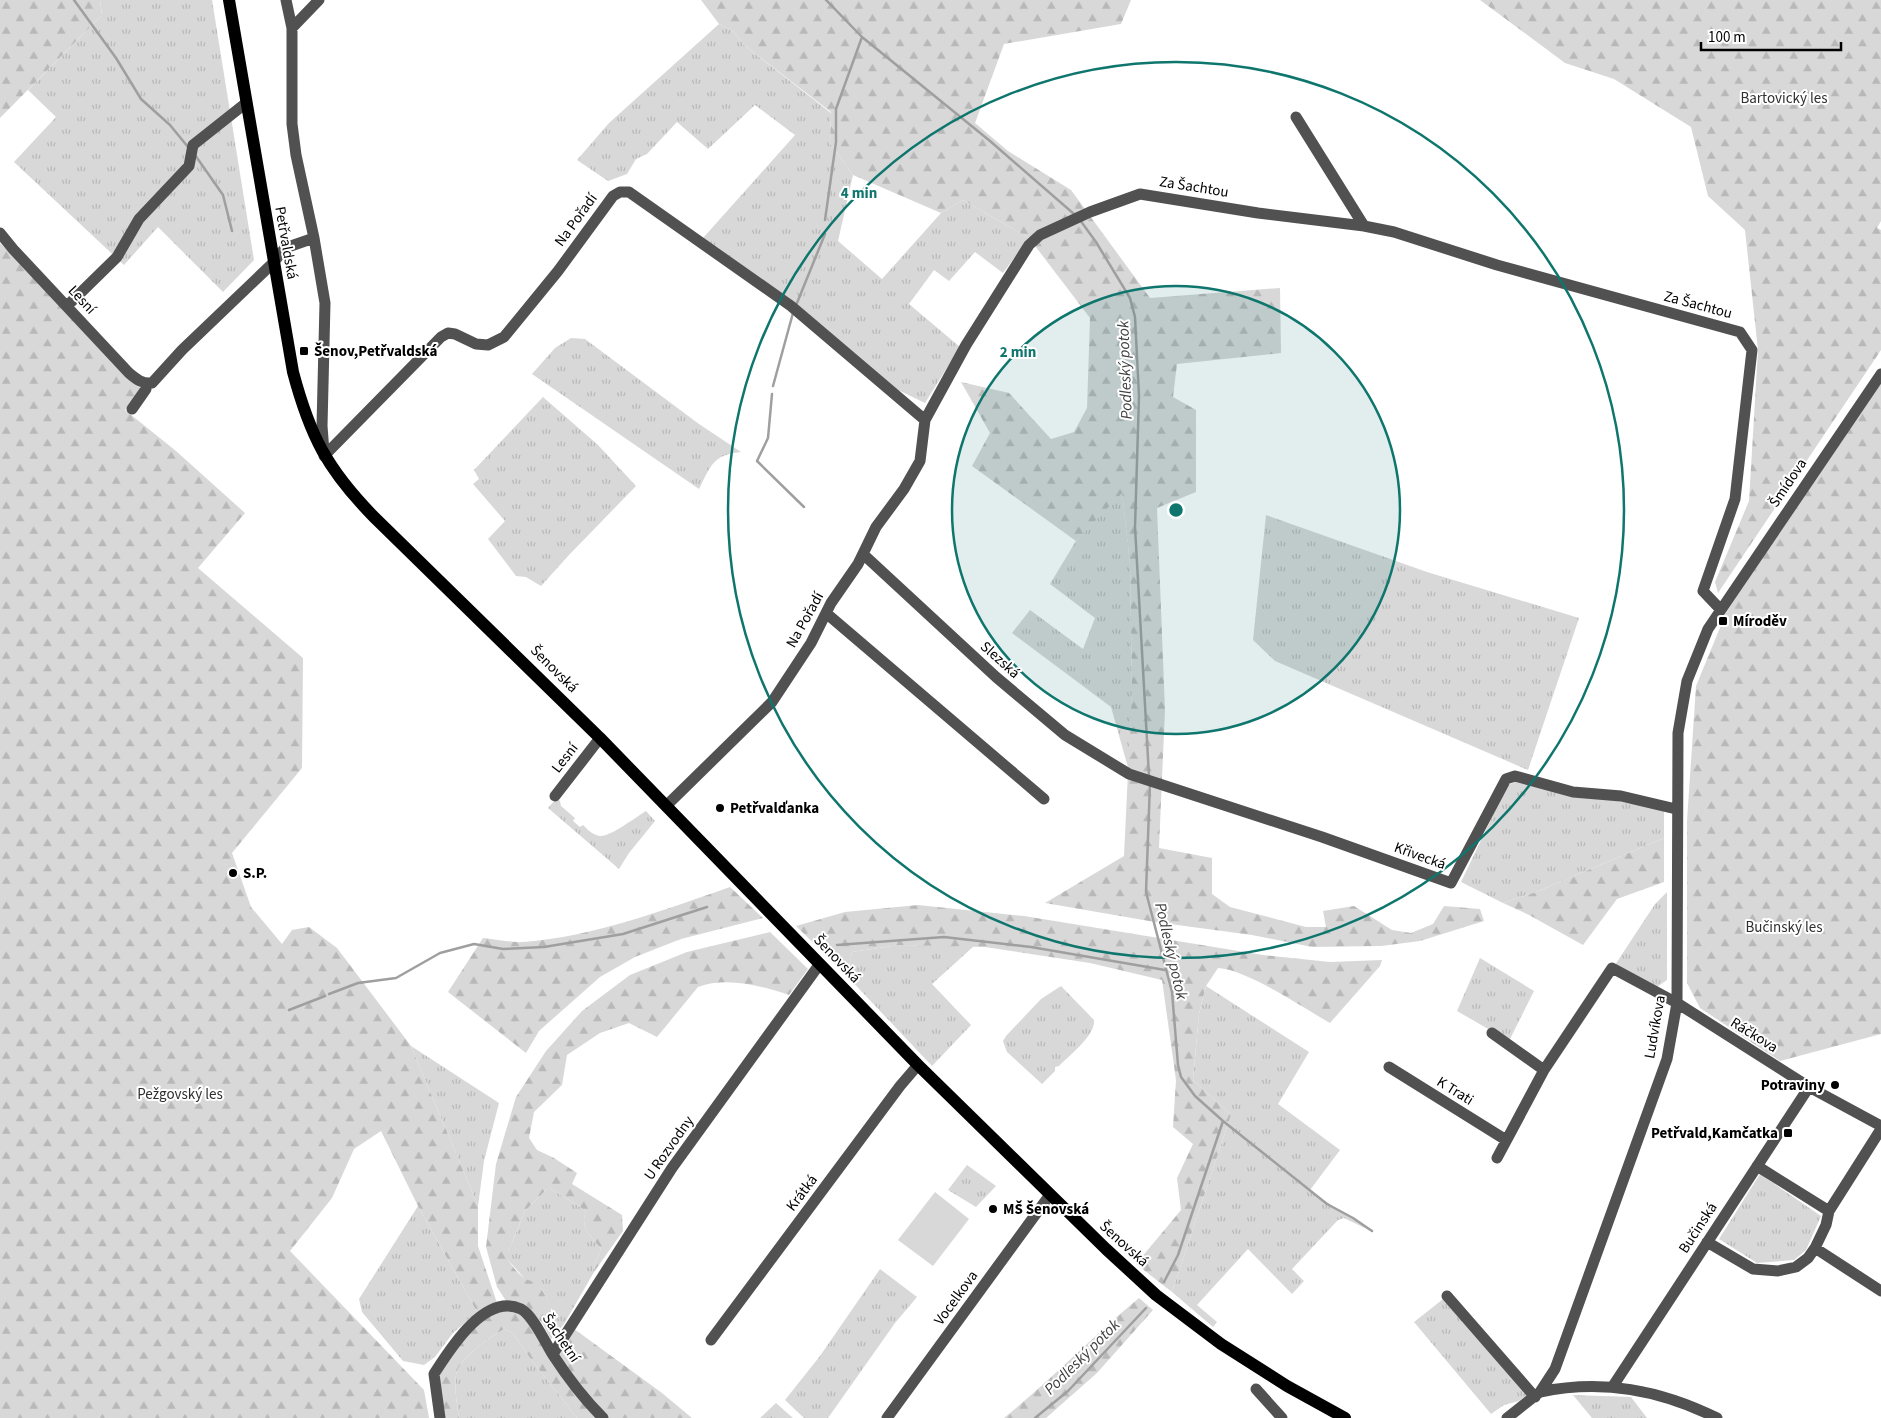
<svg xmlns="http://www.w3.org/2000/svg" width="1881" height="1418" font-family="'Source Sans 3',sans-serif">
<style>
.grass{fill:url(#grass-tufts)}
.forest{fill:url(#forest-firs)}
.pitch{fill:#d8d8d8}
.lines{fill:none;stroke-linecap:round;stroke-linejoin:round}
.stream{stroke:#9f9f9f;stroke-width:2.5}
.minor{stroke:#515151;stroke-width:11}
.major{stroke:#000;stroke-width:12}
.ring{fill:none;stroke:#0f766e;stroke-width:2.5}
.poi-dot{fill:#000;stroke:#fff;stroke-width:2}
.labels{text-anchor:middle;dominant-baseline:central;stroke-width:4;stroke-linejoin:round;paint-order:stroke}
.park-label{font-size:15px;fill:#2f2f2f;stroke:#fff}
.street-label{font-size:15px;fill:#000;stroke:#fff}
.poi-label{font-size:15px;font-weight:bold;fill:#000;stroke:#fff;text-anchor:start}
.water-label{font-size:16px;font-style:italic;fill:#404040;stroke:#fff}
.centre{fill:#0f766e;stroke:#fff;stroke-width:2.5}
.ring-label{font-size:15px;text-anchor:middle;font-weight:bold;fill:#0f766e;stroke:#fff;stroke-width:4;stroke-linejoin:round;paint-order:stroke}
</style>
<defs>
<pattern id="grass-tufts" width="24" height="20" patternUnits="userSpaceOnUse" patternTransform="scale(1.25)"><rect width="24" height="20" fill="#d8d8d8"/><path d="M3 7l-1-3M5 7V3M7 7l1-3M15 17l-1-3M17 17v-4M19 17l1-3" fill="none" stroke="#b8b8b8"/></pattern>
<pattern id="forest-firs" width="22" height="20" patternUnits="userSpaceOnUse" patternTransform="scale(1.25)"><rect width="22" height="20" fill="#d8d8d8"/><path d="M5 1l3.5 6h-7zM16 11l3.5 6h-7z" fill="#b8b8b8"/></pattern>
</defs>
<rect width="100%" height="100%" fill="#fff"/>
<path class="grass" d="M 100,0 L 212,0 L 254,260 L 223,292 L 158,227 L 124,265 L 14,162 L 56,117 L 28,90 L 102,15 Z
M 719,24 L 733,31 L 744,45 L 831,113 L 830,143 L 853,175 L 838,241 L 882,279 L 941,213 L 963,200 L 1029,238 L 1003,273 L 975,252 L 949,281 L 934,270 L 909,304 L 960,347 L 925,403 L 896,389 L 703,238 L 795,135 L 755,105 L 708,149 L 677,122 L 647,154 L 636,159 L 627,174 L 608,181 L 577,160 L 609,123 Z
M 571,338 L 585,339 L 699,424 L 741,452 C 713,455 711,465 699,489 L 532,374 L 555,348 Z
M 543,397 L 598,445 L 636,486 L 569,555 L 541,586 L 526,577 L 516,576 L 488,539 L 505,521 L 473,484 L 479,479 L 474,470 Z
M 1122,492 L 1130,564 L 1132,689 L 1129,771 L 1111,707 L 1012,633 L 1030,610 L 1083,649 L 1095,618 L 1050,584 L 1076,541 Z
M 1266,515 L 1427,572 L 1579,618 L 1528,770 L 1275,661 L 1253,640 Z
M 1517,781 L 1664,810 L 1664,838 L 1536,892 L 1503,903 L 1461,882 L 1507,786 Z
M 557,798 L 560,801 L 561,806 L 575,818 L 573,821 L 580,827 L 583,825 C 588,830 593,835 600,836 C 610,837 636,817 646,811 L 655,821 L 629,853 L 619,869 L 548,808 Z
M 1667,892 L 1667,980 L 1654,989 L 1615,965 L 1655,904 Z
M 899,945 L 974,946 L 932,984 L 971,1025 L 932,1066 L 847,976 L 852,952 Z
M 1480,958 L 1534,991 L 1509,1041 L 1457,1011 Z
M 1061,986 L 1094,1020 C 1096,1035 1069,1056 1059,1066 L 1055,1067 L 1055,1071 L 1042,1084 L 1007,1052 L 1003,1041 L 1006,1036 L 1041,999 Z
M 1206,986 L 1309,1052 L 1278,1104 L 1340,1150 L 1310,1190 C 1329,1205 1351,1217 1371,1231 L 1344,1218 L 1338,1220 L 1292,1269 L 1304,1281 L 1292,1294 L 1248,1249 L 1197,1305 L 1217,1322 L 1213,1327 L 1172,1292 L 1231,1115 L 1193,1080 L 1199,1014 Z
M 411,1046 L 499,1103 L 484,1161 L 478,1206 Z
M 967,1165 L 996,1186 L 976,1207 L 948,1190 Z
M 1760,1174 L 1821,1216 L 1806,1250 L 1794,1260 L 1757,1263 L 1719,1239 Z
M 547,1189 L 551,1189 L 579,1206 L 586,1212 C 579,1228 592,1237 601,1249 L 595,1263 L 594,1272 L 564,1324 L 560,1329 L 555,1330 L 551,1324 L 552,1310 L 542,1289 L 525,1279 L 508,1260 L 508,1252 L 525,1211 Z
M 418,1206 L 477,1312 L 453,1333 L 435,1357 L 424,1365 L 403,1361 L 362,1312 L 359,1299 Z
M 880,1269 L 917,1297 L 895,1323 L 828,1418 L 804,1418 L 785,1400 L 820,1356 Z
M 1447,1296 L 1529,1394 L 1519,1401 L 1504,1405 L 1491,1414 L 1414,1322 Z
M 504,1329 L 513,1333 L 530,1358 L 577,1418 L 459,1418 C 457,1405 454,1388 456,1375 C 459,1358 490,1337 504,1329 Z
M 1573,1395 L 1631,1397 L 1647,1418 L 1592,1418 Z
M 776,1403 L 793,1418 L 760,1418 Z"/>
<path class="forest" d="M 0,0 L 100,0 L 102,15 L 0,118 Z
M 701,0 L 1131,0 L 1121,24 L 1004,44 L 975,123 L 1008,151 L 1071,190 L 1150,298 L 1280,288 L 1281,353 L 1177,364 L 1173,397 L 1196,410 L 1196,492 L 1157,508 L 1165,710 L 1159,848 L 1212,858 L 1212,894 L 1230,907 L 1306,927 L 1326,927 L 1323,911 L 1354,906 L 1392,930 L 1411,933 L 1433,924 L 1444,906 L 1480,909 L 1484,921 L 1420,941 L 1381,946 L 1312,947 L 1252,935 L 1155,922 L 1045,903 L 1124,856 L 1132,689 L 1130,564 L 1122,493 L 1076,541 L 972,466 L 990,433 L 961,382 L 1009,393 L 1051,439 L 1074,432 L 1087,408 L 1090,318 L 1029,238 L 963,200 L 941,213 L 853,175 L 830,143 L 831,112 L 744,45 L 733,31 L 719,24 Z
M 1480,0 L 1881,0 L 1881,221 L 1877,228 L 1881,230 L 1881,350 L 1718,593 L 1715,582 L 1749,501 L 1758,350 L 1745,230 L 1708,196 L 1691,127 L 1614,79 L 1565,63 Z
M 0,243 L 141,387 L 125,410 L 176,451 L 245,513 L 198,568 L 303,658 L 302,768 L 232,853 L 251,907 L 282,944 L 292,930 L 309,927 L 337,948 L 411,1046 L 478,1206 L 478,1246 L 497,1303 L 477,1312 L 418,1206 L 381,1131 L 354,1149 L 332,1198 L 290,1251 L 424,1390 L 429,1418 L 0,1418 Z
M 1881,383 L 1881,1034 L 1780,1061 L 1700,1008 L 1687,983 L 1687,821 L 1696,686 L 1726,613 L 1815,478 Z
M 1664,838 L 1664,882 L 1617,899 L 1583,945 L 1529,915 L 1503,903 L 1536,892 Z
M 730,887 L 763,918 L 681,939 L 635,957 L 600,977 L 539,1031 L 526,1053 L 448,992 L 483,938 C 496,939 511,943 524,942 C 592,937 667,909 730,887 Z
M 918,905 L 1024,916 L 1263,955 L 1330,962 L 1382,960 L 1380,966 L 1330,1023 C 1302,1007 1248,970 1218,968 L 1206,986 L 1199,1014 L 1193,1080 L 1231,1115 L 1172,1292 L 1136,1264 L 1181,1210 L 1177,1178 L 1193,1144 L 1173,1127 L 1176,1080 L 1162,980 L 1090,963 L 985,947 L 899,945 L 852,952 L 847,976 L 796,926 L 845,912 Z
M 770,932 L 808,969 L 789,995 C 761,986 727,976 698,987 L 657,1037 L 629,1023 L 600,1033 L 567,1055 L 562,1085 L 534,1112 L 529,1138 L 537,1150 L 554,1158 L 577,1173 L 572,1184 L 622,1215 L 623,1231 L 594,1272 L 595,1263 L 601,1249 C 592,1237 579,1228 586,1212 L 579,1206 L 551,1189 L 547,1189 L 525,1211 L 508,1252 L 508,1260 C 514,1268 524,1283 536,1281 C 543,1288 544,1297 551,1304 L 551,1324 L 555,1330 L 551,1340 L 543,1324 L 526,1305 L 506,1301 L 497,1287 L 486,1247 L 496,1164 L 516,1097 L 546,1051 L 582,1011 L 630,975 L 687,952 Z
M 1139,1298 L 1153,1310 L 1097,1373 L 1046,1418 L 1004,1418 C 1051,1380 1093,1336 1139,1298 Z
M 522,1309 L 552,1354 L 570,1326 L 662,1393 L 692,1418 L 577,1418 L 530,1358 L 513,1333 L 504,1329 C 490,1337 459,1358 456,1375 C 454,1388 457,1405 459,1418 L 440,1418 L 434,1374 L 483,1313 Z"/>
<path class="pitch" d="M 935,1192 L 969,1219 L 933,1266 L 898,1240 Z"/>
<g class="lines">
<path class="stream" d="M 74,0 L 116,58 L 141,99 L 170,125 L 188,147
M 826,0 L 862,37 L 990,141 L 1074,214
M 195,155 L 223,195 L 232,231
M 825,220 L 836,142 L 836,109 L 862,37
M 1080,220 L 1096,242 L 1130,298 L 1135,317 L 1139,396 L 1135,527 L 1149,776
M 797,303 L 825,234
M 773,386 L 793,313
M 772,394 L 768,438 L 757,461 L 804,507
M 1150,783 L 1146,892 L 1172,992 L 1178,1065 L 1181,1077 L 1195,1096 L 1223,1121 L 1178,1255 L 1164,1282
M 837,945 L 944,937 L 1031,947 L 1165,970
M 329,994 L 358,983 L 396,978 L 440,953 L 474,944 L 503,949 L 544,947 L 623,934 L 707,907
M 289,1010 L 325,996
M 1223,1121 L 1327,1204 L 1353,1218 L 1372,1231
M 1035,1418 L 1068,1391 L 1146,1308"/>
<path class="minor" d="M 286,0 L 292,28 L 292,124 L 296,155 L 314,238 L 325,303 L 322,426 L 324,452
M 292,28 L 319,0
M 1296,117 L 1364,226
M 0,233 L 13,249 L 129,373 C 136,379 142,384 152,383 L 182,350 L 273,263 L 285,248 L 314,238
M 67,306 L 117,257 L 139,219 L 189,166 L 193,145 L 246,103
M 132,409 L 146,389 L 146,384
M 324,456 L 441,337 L 448,333 L 455,334 L 476,344 L 488,345 L 504,337 L 558,271 L 613,196 L 620,192 L 629,192 L 791,306 L 925,420
M 863,554 L 996,677 L 1065,735 L 1129,774 L 1322,837 L 1451,883 L 1506,779 L 1515,776 L 1573,792 L 1621,796 L 1676,809
M 826,613 L 1044,799
M 555,796 L 600,738
M 666,806 L 772,702 L 811,643 L 831,603 L 858,564 L 876,527 L 904,489 L 920,461 L 925,420 L 966,345 L 1029,245 L 1040,235 L 1090,212 L 1140,194 L 1258,213 L 1364,226 L 1394,232 L 1497,265 L 1740,332 L 1752,350 L 1735,499 L 1703,591 L 1721,610
M 1492,1033 L 1544,1070
M 1389,1067 L 1506,1140
M 1497,1158 L 1544,1070 L 1612,968 L 1677,1003 L 1809,1087 L 1881,1126
M 1757,1166 L 1829,1211
M 1707,1242 L 1753,1269 L 1778,1271 L 1796,1267 L 1808,1258 L 1815,1248 L 1881,1291
M 1815,1248 L 1826,1225 L 1829,1211 L 1881,1129
M 1447,1296 L 1535,1397
M 711,1340 L 900,1086 L 918,1065
M 553,1354 L 672,1168 L 819,965
M 1613,1386 L 1809,1087
M 1256,1389 L 1282,1418
M 1540,1392 C 1603,1379 1660,1390 1717,1418
M 440,1418 L 434,1374 C 450,1349 485,1292 521,1309 C 533,1315 546,1344 553,1355 C 568,1378 584,1399 603,1418
M 887,1418 L 1049,1196
M 1507,1418 L 1540,1392 L 1555,1369 L 1667,1059 L 1677,1003 L 1678,733 L 1687,681 L 1708,629 L 1881,374"/>
<path class="major" d="M 229,0 L 293,372 C 310,436 327,469 374,517 L 600,738 L 918,1065 L 1106,1249 L 1156,1295 L 1221,1344 L 1287,1386 L 1345,1418"/>
</g>
<circle cx="1176" cy="510" r="224" fill="#0f766e" fill-opacity=".12"/>
<g class="ring">
<circle cx="1176" cy="510" r="224"/>
<circle cx="1176" cy="510" r="448"/>
</g>
<g class="poi-dot">
<rect x="299" y="346" width="10" height="10" rx="2.5"/>
<rect x="1718" y="616" width="10" height="10" rx="2.5"/>
<circle cx="720" cy="808" r="5"/>
<circle cx="233" cy="873" r="5"/>
<circle cx="1835" cy="1085" r="5"/>
<rect x="1783" y="1128" width="10" height="10" rx="2.5"/>
<circle cx="993" cy="1209" r="5"/>
</g>
<g class="labels">
<g class="park-label">
<text x="1784" y="98">Bartovický les</text>
<text x="1784" y="927">Bučinský les</text>
<text x="180" y="1094">Pežgovský les</text>
</g>
<g class="street-label">
<text transform="translate(1194 187) rotate(9)">Za Šachtou</text>
<text transform="translate(576 220) rotate(-54)">Na Pořadí</text>
<text transform="translate(286 243) rotate(80)">Petřvaldská</text>
<text transform="translate(82 300) rotate(47)">Lesní</text>
<text transform="translate(1698 305) rotate(15)">Za Šachtou</text>
<text transform="translate(1788 483) rotate(-56)">Šmídova</text>
<text transform="translate(805 620) rotate(-61)">Na Pořadí</text>
<text transform="translate(1000 660) rotate(42)">Slezská</text>
<text transform="translate(554 669) rotate(45)">Šenovská</text>
<text transform="translate(565 758) rotate(-52)">Lesní</text>
<text transform="translate(1420 856) rotate(20)">Křivecká</text>
<text transform="translate(837 959) rotate(46)">Šenovská</text>
<text transform="translate(1655 1027) rotate(-80)">Ludvíkova</text>
<text transform="translate(1754 1035) rotate(32)">Ráčkova</text>
<text transform="translate(1455 1091) rotate(32)">K Trati</text>
<text transform="translate(669 1148) rotate(-55)">U Rozvodny</text>
<text transform="translate(802 1193) rotate(-53)">Krátká</text>
<text transform="translate(1698 1228) rotate(-57)">Bučinská</text>
<text transform="translate(1124 1244) rotate(42)">Šenovská</text>
<text transform="translate(956 1298) rotate(-54)">Vocelkova</text>
<text transform="translate(561 1338) rotate(56)">Šachetní</text>
</g>
<g class="poi-label">
<text x="314" y="351">Šenov,Petřvaldská</text>
<text x="1733" y="621">Míroděv</text>
<text x="730" y="808">Petřvalďanka</text>
<text x="243" y="873">S.P.</text>
<text x="1825" y="1085" text-anchor="end">Potraviny</text>
<text x="1778" y="1133" text-anchor="end">Petřvald,Kamčatka</text>
<text x="1003" y="1209">MŠ Šenovská</text>
</g>
<g class="water-label">
<text transform="translate(1125 370) rotate(-92)">Podleský potok</text>
<text transform="translate(1171 951) rotate(77)">Podleský potok</text>
<text transform="translate(1082 1357) rotate(-45)">Podleský potok</text>
</g>
</g>
<circle cx="1176" cy="510" r="8" class="centre"/>
<g class="ring-label">
<text x="859" y="198">4 min</text>
<text x="1018" y="357">2 min</text>
</g>
<path d="M1701 42v8h140v-8" fill="none" stroke="#000000" stroke-width="2.5"/>
<text x="1708" y="42" font-size="15" fill="#000000" stroke="#ffffff" stroke-width="4" paint-order="stroke">100 m</text>
</svg>
